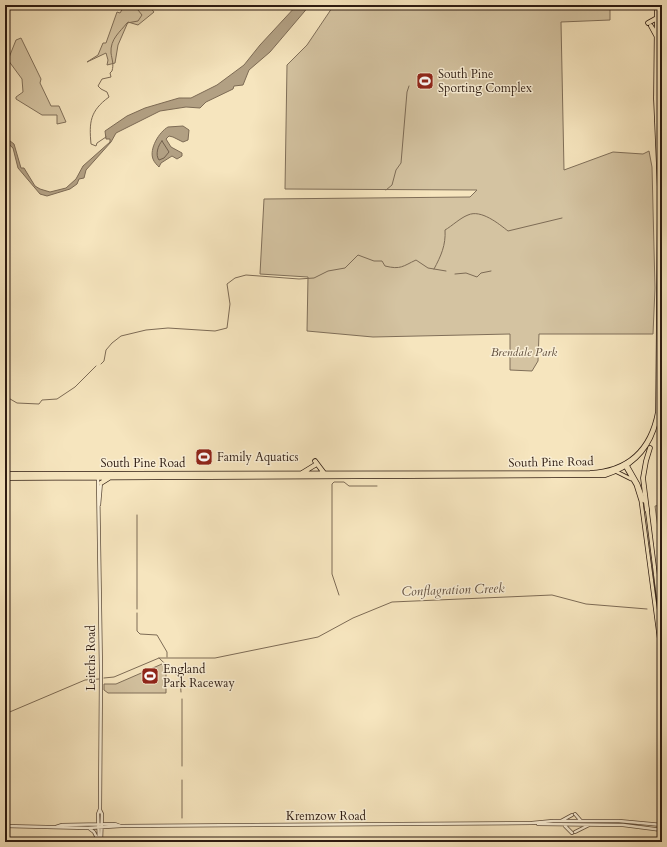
<svg xmlns="http://www.w3.org/2000/svg" width="667" height="847" font-family="Cardo,serif">
<style>
.green{fill:#d4c3a1;stroke:#806f59}
.water{fill:#b2a083;stroke:#7d6b55}
.lines{fill:none;stroke-linecap:round;stroke-linejoin:round}
.shore{stroke:#705e4a;stroke-width:1}
.stream{stroke:#7d6b55;stroke-width:1}
.minor-casing{stroke:#5f4e3c;stroke-width:4}
.major-casing{stroke:#2d1b11;stroke-width:4.5}
.highway-casing{stroke:#2d1b11;stroke-width:5.5}
.minor{stroke:#f9eed5;stroke-width:2.5}
.major{stroke:#f6e5be;stroke-width:3}
.highway{stroke:#f6e5be;stroke-width:4}
.labels{text-anchor:middle;dominant-baseline:central;stroke-width:3;stroke-linejoin:round;paint-order:stroke}
.poi-label{font-size:12px;fill:#2d1b11;stroke:#f9eed5;text-anchor:start}
.park-label{font-size:12px;font-style:italic;fill:#5f4d3c;stroke:#f9eed5}
.street-label{font-size:12px;fill:#2d1b11;stroke:#f9eed5}
.water-label{font-size:13px;font-style:italic;fill:#62503f;stroke:#f9eed5}
</style>
<rect width="100%" height="100%" fill="#f6e5be"/>
<filter id="stains"><feTurbulence type="fractalNoise" baseFrequency=".005" numOctaves="4"/><feColorMatrix values="0 0 0 0 .2 0 0 0 0 .09 0 0 0 0 .02 0 0 0 .5 -.17"/></filter>
<radialGradient id="worn" r=".72"><stop offset=".6" stop-color="#630" stop-opacity="0"/><stop offset="1" stop-color="#630" stop-opacity=".3"/></radialGradient>
<path class="green" d="M 125,5 L 148,5 L 154,12 L 138,25 L 128,22 L 118,45 L 115,63 L 107,65 L 108,60 L 106,53 L 87,62 L 98,55 L 103,43 L 106,43 L 117,12 L 120,13 Z
M 334,5 L 612,5 L 610,5 L 610,20 L 561,22 L 564,170 L 613,152 L 643,154 L 649,151 L 652,167 L 655,288 L 653,334 L 539,334 L 538,361 L 532,371 L 510,370 L 510,334 L 373,337 L 307,331 L 308,277 L 260,274 L 264,199 L 470,197 L 477,190 L 285,189 L 287,65 L 307,45 Z
M 21,38 L 41,79 L 40,83 L 51,106 L 59,106 L 66,122 L 57,124 L 57,115 L 42,115 L 16,99 L 16,97 L 23,92 L 22,79 L 8,60 L 16,40 Z
M 662,505 L 662,558 L 655,506 Z
M 162,664 L 166,668 L 166,693 L 108,693 L 104,690 L 104,684 L 116,684 Z"/>
<path class="water" d="M 297,5 L 310,5 L 270,52 L 249,70 L 243,85 L 234,86 L 233,89 L 206,102 L 200,108 L 186,107 L 160,111 L 116,133 L 111,142 L 86,170 L 84,178 L 79,179 L 77,184 L 70,189 L 47,196 L 40,194 L 18,168 L 13,148 L 5,141 L 5,137 L 14,144 L 21,168 L 24,168 L 35,186 L 40,189 L 50,192 L 66,188 L 76,179 L 83,166 L 110,142 L 110,139 L 106,139 L 105,131 L 127,116 L 145,108 L 179,98 L 191,98 L 217,85 L 244,65 L 260,45 Z
M 183,126 L 189,130 L 188,140 L 183,142 L 173,137 L 169,136 L 166,139 L 171,147 L 182,153 L 182,156 L 177,159 L 172,156 L 161,163 L 159,167 C 157,165 154,162 153,159 C 149,149 159,132 168,127 Z"/>
<g class="lines">
<path class="shore" d="M 162,141 L 169,152 L 164,158 L 159,160 C 155,155 158,145 162,141 Z"/>
<path class="stream" d="M 106,137 L 97,143 L 96,146 L 91,144 C 89,122 90,111 109,97 L 107,92 L 101,89 L 98,86 L 102,79 L 111,77 L 110,73 L 112,71 C 114,64 112,60 111,53 C 110,39 120,32 127,23 L 138,21 L 142,15 L 138,10 L 143,5
M 386,190 L 392,185 L 396,170 L 401,163 L 407,92 L 409,86
M 434,269 C 441,256 446,245 445,230 C 452,226 460,218 468,215 C 481,209 499,224 508,231 L 562,218
M 455,274 L 466,273 L 477,277 L 481,273 L 491,271
M 101,364 L 104,361 L 106,350 L 112,343 L 121,336 L 146,330 L 168,328 L 215,331 L 227,328 L 230,304 L 227,284 L 235,278 L 246,275 L 299,279 L 314,278 L 328,271 L 345,268 L 358,255 L 374,261 L 382,261 L 385,266 C 401,270 403,266 416,260 L 428,268 L 446,271
M 5,396 L 17,403 L 39,404 L 42,400 L 57,399 L 75,387 L 96,366
M 137,515 L 137,609
M 339,595 L 332,574 L 332,484 L 334,482 L 344,482 L 349,486 L 377,486
M 137,613 L 137,631 L 140,634 L 157,635 L 167,652 L 167,657
M 159,658 L 180,678 L 181,692
M 104,678 L 114,677 L 159,658 L 215,658 L 318,637 L 353,618 L 392,602 L 552,595 L 586,604 L 647,609
M 182,699 L 182,766
M 5,714 L 85,680 L 99,679
M 182,780 L 182,818"/>
<g class="minor-casing">
<path id="minor" d="M 98,478 L 101,672 L 100,809 L 98,814 L 99,842
M 99,505 L 101,482
M 100,810 L 102,814 L 101,842
M 575,814 L 581,821
M 561,821 L 572,815
M 538,824 L 623,825 L 662,830
M 5,826 L 88,828 L 121,826 L 532,823 L 553,821 L 619,821 L 662,825
M 565,826 L 572,833
M 56,827 L 62,825 L 115,824 L 120,826
M 90,829 L 94,832 L 98,840
M 575,832 L 589,825"/>
</g>
<g class="major-casing">
<path id="major" d="M 626,463 L 638,484 L 644,501
M 625,466 L 636,485 L 641,501 L 662,659
M 617,472 L 631,479
M 647,508 L 662,626"/>
</g>
<g class="highway-casing">
<path id="highway" d="M 661,5 L 660,91 L 662,135
M 648,23 L 657,18
M 651,26 L 657,37
M 315,461 L 324,473
M 302,473 L 315,465
M 5,474 L 590,473 C 629,471 651,449 658,412 L 660,192 L 656,99 L 657,5
M 5,478 L 605,475 C 667,456 660,397 662,340
M 101,483 L 109,478
M 647,510 L 643,478 L 646,461 L 650,448"/>
</g>
<use href="#minor" class="minor"/>
<use href="#major" class="major"/>
<use href="#highway" class="highway"/>
</g>
<defs>
<g id="stadium-square" transform="scale(0.9)"><rect x="-9" y="-9" width="18" height="18" rx="4" fill="#8f2418" stroke="#f9eed5"/><path d="M0-5a6.5 5 0 1 0 0 10a6.5 5 0 1 0 0-10ZM-3.5-1.8h7v3.6h-7Z" fill="#fff"/></g>
</defs>
<g fill-rule="evenodd">
<use href="#stadium-square" x="425" y="81"/>
<use href="#stadium-square" x="204" y="457"/>
<use href="#stadium-square" x="150" y="676"/>
</g>
<g class="labels">
<g class="poi-label">
<text x="438" y="74">South Pine<tspan x="438" dy="14">Sporting Complex</tspan></text>
<text x="217" y="457">Family Aquatics</text>
<text x="163" y="669">England<tspan x="163" dy="14">Park Raceway</tspan></text>
</g>
<g class="park-label">
<text x="524" y="352">Brendale Park</text>
</g>
<g class="street-label">
<text transform="translate(551 462) rotate(-1)">South Pine Road</text>
<text x="143" y="463">South Pine Road</text>
<text transform="translate(91 658) rotate(-90)">Leitchs Road</text>
<text x="326" y="816">Kremzow Road</text>
</g>
<g class="water-label">
<text transform="translate(453 590) rotate(-2)">Conflagration Creek</text>
</g>
</g>
<rect width="667" height="847" fill="none" stroke="#f6e5be" stroke-width="20"/>
<rect x="6" y="6" width="655" height="835" fill="none" stroke="#2d1b11" stroke-width="2"/>
<rect x="10" y="10" width="647" height="827" fill="none" stroke="#2d1b11"/>
<rect width="100%" height="100%" filter="url(#stains)"/>
<rect width="100%" height="100%" fill="url(#worn)"/>
</svg>
